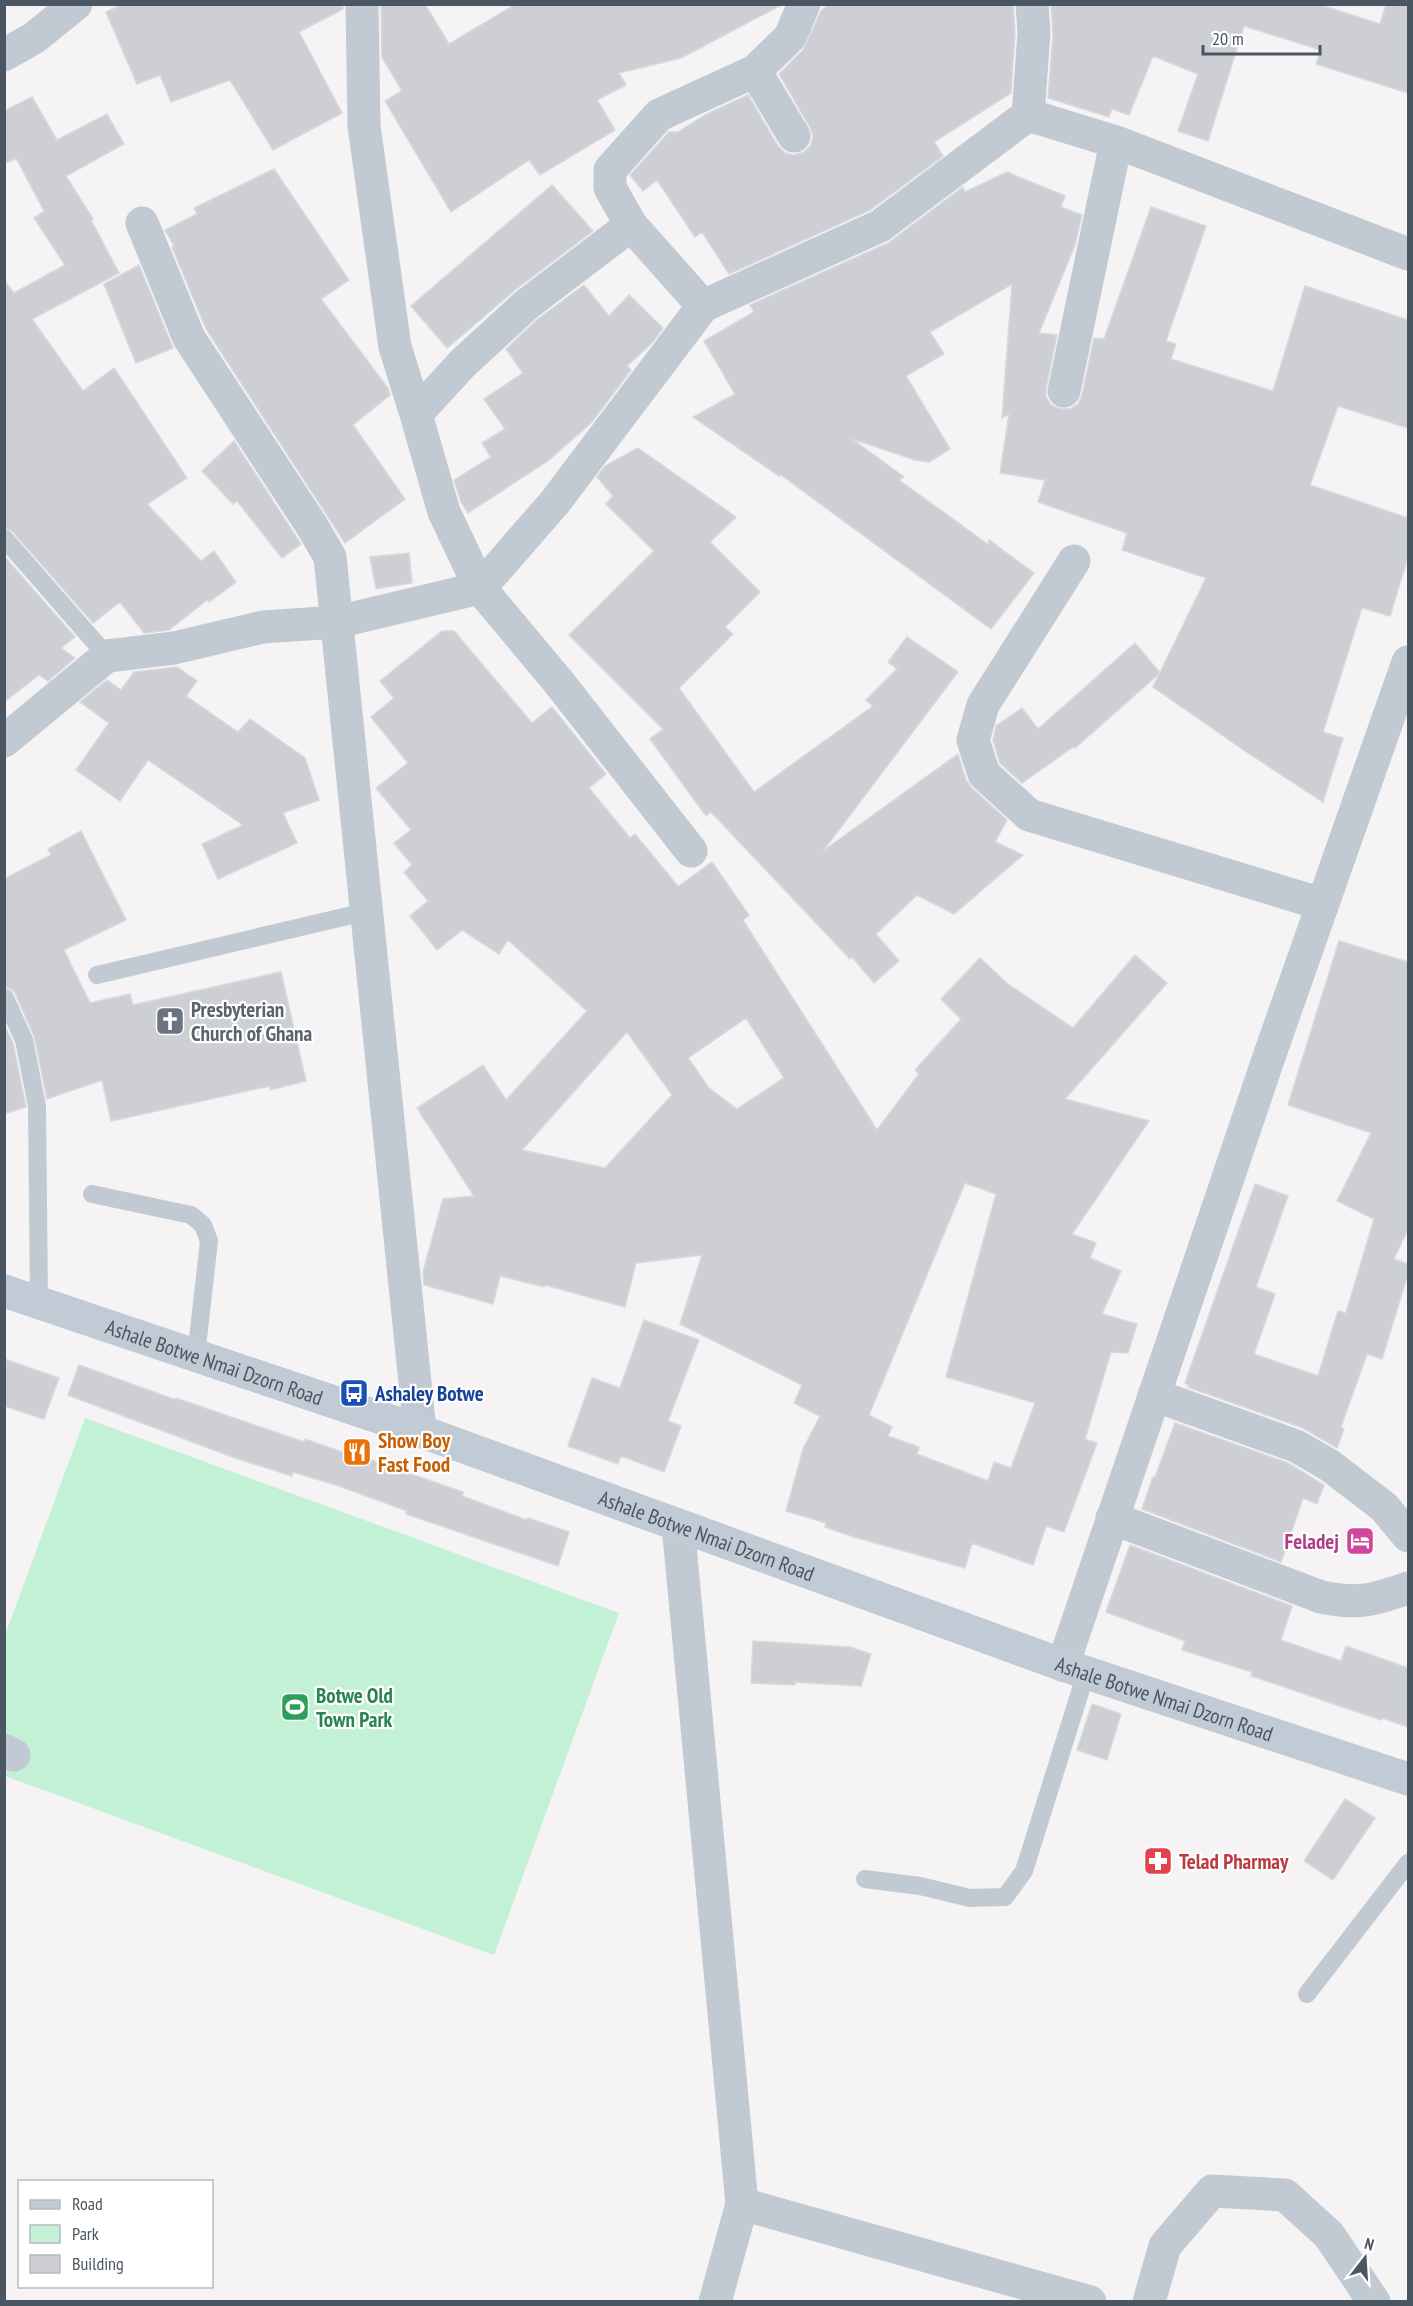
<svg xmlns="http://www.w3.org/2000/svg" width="1413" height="2306" font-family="'PT Sans Narrow',sans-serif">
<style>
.green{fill:#c3f1d5}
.building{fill:#cdcfd5;stroke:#d7d9de;stroke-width:1.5;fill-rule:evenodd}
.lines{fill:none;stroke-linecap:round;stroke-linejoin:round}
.service{stroke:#c1cad2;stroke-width:18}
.minor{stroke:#c1cad2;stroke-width:33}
.secondary{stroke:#c1cbd6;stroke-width:33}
.labels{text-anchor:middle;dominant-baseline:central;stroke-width:4.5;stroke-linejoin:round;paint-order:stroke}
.worship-label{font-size:21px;font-weight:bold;fill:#5b616d;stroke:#fff;text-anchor:start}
.street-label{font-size:21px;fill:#4a5661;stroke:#fff}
.transit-label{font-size:21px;font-weight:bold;fill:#164399;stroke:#fff;text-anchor:start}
.food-label{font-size:21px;font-weight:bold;fill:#c56008;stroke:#fff;text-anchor:start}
.hotel-label{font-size:21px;font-weight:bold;fill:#b23c85;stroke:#fff;text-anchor:end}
.leisure-label{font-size:21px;font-weight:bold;fill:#27864d;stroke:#fff;text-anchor:start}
.health-label{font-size:21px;font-weight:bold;fill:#be3a42;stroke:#fff;text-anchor:start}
</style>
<rect width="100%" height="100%" fill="#f5f3f3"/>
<path class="green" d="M 85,1418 L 619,1613 L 494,1955 L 5,1776 L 4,1638 Z"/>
<path class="building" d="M 123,4 L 343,4 L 343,9 L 299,32 L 342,113 L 273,150 L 230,80 L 171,102 L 160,75 L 137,84 L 106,12 Z
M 381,4 L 425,4 L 449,44 L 516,4 L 783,4 L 681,58 L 619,73 L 626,85 L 597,100 L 615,130 L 540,175 L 529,160 L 451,212 L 385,101 L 402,91 L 382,57 Z
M 829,4 L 1013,4 L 1015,33 L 1011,93 L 934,142 L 943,156 L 870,210 L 729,274 L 702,232 L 695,237 L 657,180 L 643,191 L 630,175 L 669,132 L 678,132 L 707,114 L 748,95 L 778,146 L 785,153 L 794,155 L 804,152 L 811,145 L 813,136 L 810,127 L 779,74 L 803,50 L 821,11 Z
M 1051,4 L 1318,4 L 1380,24 L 1386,4 L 1408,4 L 1408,93 L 1316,64 L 1321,50 L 1244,26 L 1208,141 L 1178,131 L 1198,74 L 1153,56 L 1129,115 L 1112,109 L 1109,117 L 1048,98 L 1053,34 Z
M 32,97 L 57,140 L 107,114 L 124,144 L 66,176 L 93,219 L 91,220 L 119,273 L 32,319 L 83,391 L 114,368 L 187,478 L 147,504 L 201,561 L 214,551 L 236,582 L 209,602 L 207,600 L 169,630 L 144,633 L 120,602 L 93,623 L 12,531 L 4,527 L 4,280 L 14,293 L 65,265 L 34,218 L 44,211 L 16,158 L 4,164 L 4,111 Z
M 274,169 L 349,280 L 321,299 L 388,388 L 390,395 L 353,425 L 405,499 L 345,543 L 206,329 L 172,247 L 174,246 L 165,230 L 197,214 L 194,208 Z
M 1007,172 L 1065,196 L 1061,207 L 1082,215 L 1075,245 L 1039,333 L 1057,335 L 1046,388 L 1046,397 L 1051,405 L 1060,409 L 1070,409 L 1078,404 L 1082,395 L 1094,338 L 1104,339 L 1151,207 L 1206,226 L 1166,341 L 1176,344 L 1171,359 L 1273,391 L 1305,286 L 1408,320 L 1408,428 L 1338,406 L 1310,485 L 1408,518 L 1408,557 L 1390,616 L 1362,608 L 1323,732 L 1343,738 L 1323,802 L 1248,753 L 1153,687 L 1206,578 L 1122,550 L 1127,533 L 1038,502 L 1045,480 L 1000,473 L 1009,414 L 1002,418 L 1012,284 L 930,332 L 944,354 L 906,376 L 950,449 L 929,462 L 915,460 L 852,439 L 904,477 L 899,480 L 989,545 L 989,540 L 1034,573 L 991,629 L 781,475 L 779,476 L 693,417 L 735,394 L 704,341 L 754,312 L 750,305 L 888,243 L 963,187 L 965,192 Z
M 552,185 L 593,231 L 515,290 L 447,348 L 411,306 Z
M 139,265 L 173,348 L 136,363 L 104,284 Z
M 584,285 L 609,316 L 629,295 L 663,328 L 652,343 L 627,366 L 631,370 L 591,423 L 549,460 L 468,513 L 461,502 L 454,480 L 491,457 L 482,443 L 505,429 L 484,399 L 523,373 L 506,349 L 538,319 Z
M 234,441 L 301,544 L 282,558 L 237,501 L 233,504 L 202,471 Z
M 638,448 L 736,517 L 710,542 L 760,592 L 725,627 L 733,634 L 679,688 L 754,792 L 873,706 L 866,700 L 897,669 L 888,662 L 907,637 L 958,672 L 823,851 L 958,754 L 966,780 L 971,787 L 1007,820 L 995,842 L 1023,855 L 954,914 L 917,895 L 876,934 L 899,961 L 874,983 L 852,957 L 850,959 L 711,812 L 706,816 L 650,739 L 663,729 L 569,635 L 654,551 L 606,504 L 613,496 L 597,477 L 605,466 Z
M 409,553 L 412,583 L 376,589 L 370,557 Z
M 4,556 L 75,637 L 61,648 L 75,658 L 48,681 L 39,675 L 4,702 Z
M 442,631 L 454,631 L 532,723 L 552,707 L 606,774 L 589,788 L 630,838 L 635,834 L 677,885 L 679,886 L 712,862 L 749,915 L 743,920 L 877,1130 L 919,1074 L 915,1070 L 961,1019 L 941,999 L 980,958 L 1008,984 L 1073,1028 L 1135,955 L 1167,983 L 1065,1099 L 1149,1121 L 1072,1234 L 1096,1243 L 1090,1258 L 1121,1271 L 1102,1314 L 1137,1324 L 1128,1353 L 1111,1352 L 1085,1439 L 1097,1443 L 1064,1532 L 1046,1526 L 1033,1565 L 972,1543 L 965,1568 L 854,1537 L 825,1527 L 826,1523 L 786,1511 L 803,1449 L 820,1416 L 794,1403 L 802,1385 L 680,1324 L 702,1255 L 636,1263 L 625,1307 L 545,1285 L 544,1287 L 500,1276 L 493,1304 L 424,1285 L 423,1272 L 443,1199 L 474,1196 L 417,1108 L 483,1065 L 506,1100 L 587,1011 L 508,940 L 499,954 L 462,930 L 437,950 L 410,916 L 428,901 L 404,872 L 412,865 L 394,843 L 411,830 L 376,788 L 408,763 L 371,717 L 394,698 L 380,681 ZM 746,1018 L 784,1078 L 737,1109 L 709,1088 L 688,1058 ZM 627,1032 L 672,1095 L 605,1168 L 522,1150 ZM 965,1183 L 996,1194 L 946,1377 L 1035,1403 L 1011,1468 L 994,1462 L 988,1481 L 917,1454 L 919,1447 L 888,1436 L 892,1427 L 869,1415 Z
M 1135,643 L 1160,673 L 1075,748 L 1073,747 L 1022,783 L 1000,763 L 993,740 L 996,726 L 1022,708 L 1038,729 Z
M 177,667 L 197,681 L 186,696 L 238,732 L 250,719 L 305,758 L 319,800 L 283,813 L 297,843 L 218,879 L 202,844 L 243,825 L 148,760 L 120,801 L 76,770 L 109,723 L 80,702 L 107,680 L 121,690 L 134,672 Z
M 81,831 L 126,920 L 64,950 L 90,1003 L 130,994 L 133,1005 L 281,972 L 306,1081 L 270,1090 L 270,1086 L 111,1121 L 102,1080 L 47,1099 L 34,1036 L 15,993 L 11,989 L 4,987 L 4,879 L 51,855 L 48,849 Z
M 1339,941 L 1408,962 L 1408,1229 L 1394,1259 L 1408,1264 L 1408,1274 L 1382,1359 L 1367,1354 L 1341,1427 L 1344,1429 L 1337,1448 L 1303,1428 L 1188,1387 L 1189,1385 L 1185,1383 L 1255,1184 L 1288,1196 L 1256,1287 L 1275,1294 L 1254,1354 L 1318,1376 L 1338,1311 L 1346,1313 L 1374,1219 L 1337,1201 L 1371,1133 L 1288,1105 Z
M 4,1024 L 13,1043 L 26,1107 L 4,1114 Z
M 644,1320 L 699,1340 L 668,1421 L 681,1426 L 664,1472 L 621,1456 L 618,1464 L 568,1446 L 592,1378 L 620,1388 Z
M 4,1359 L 59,1378 L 44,1419 L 4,1406 Z
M 79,1365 L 176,1400 L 176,1398 L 304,1442 L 305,1439 L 351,1455 L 351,1453 L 463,1492 L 462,1496 L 527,1520 L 528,1518 L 569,1532 L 558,1566 L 406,1514 L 407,1511 L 339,1486 L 293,1472 L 292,1476 L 235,1458 L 68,1395 Z
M 1175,1423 L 1288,1463 L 1324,1485 L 1317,1504 L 1303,1498 L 1281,1562 L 1142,1509 L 1153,1477 L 1155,1477 Z
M 1130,1545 L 1292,1606 L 1281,1640 L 1341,1661 L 1346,1646 L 1408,1668 L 1408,1727 L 1382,1718 L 1381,1720 L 1296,1691 L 1251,1676 L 1252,1672 L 1182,1650 L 1185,1641 L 1106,1612 Z
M 753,1641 L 850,1647 L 871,1654 L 861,1686 L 795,1682 L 795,1685 L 751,1683 Z
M 1092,1704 L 1121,1714 L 1107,1760 L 1077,1750 Z
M 1345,1799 L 1375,1818 L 1333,1880 L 1304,1861 Z"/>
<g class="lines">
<path class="service" d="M 4,538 L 107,656
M 97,975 L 365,912
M 5,998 L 24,1040 L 37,1106 L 39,1303
M 92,1194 L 191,1215 L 203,1225 L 209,1241 L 196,1356
M 865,1879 L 920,1886 L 970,1898 L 1005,1897 L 1024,1871 L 1086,1673
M 1307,1994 L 1408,1863"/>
<path class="minor" d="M 362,4 L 364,126 L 395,347 L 416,414
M 4,55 L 34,38 L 76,4
M 755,71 L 790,37 L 804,4
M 1028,115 L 1034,33 L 1032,4
M 142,223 L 189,338 L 312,526 L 330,557 L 420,1431
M 631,225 L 703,306
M 1064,391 L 1116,142
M 1074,561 L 983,705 L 973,740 L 984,774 L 1029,815 L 1322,904
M 4,741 L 107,656 L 174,648 L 263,627 L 337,622 L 480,588 L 555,502 L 703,306 L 880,226 L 1028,115 L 1116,142 L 1408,254
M 691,851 L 557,680 L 480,588 L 444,512 L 416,414 L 463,363 L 526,305 L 631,225 L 610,188 L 610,170 L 659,115 L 755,71 L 794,136
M 1154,1395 L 1296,1446 L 1329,1465 L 1384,1507 L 1408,1536
M 1112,1518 L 1321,1597 C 1360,1605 1372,1600 1408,1588
M 678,1525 L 742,2204 L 715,2302
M 1063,1665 L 1271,1051 L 1408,662
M 4,1750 L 14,1755
M 742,2204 L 1090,2302
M 1149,2302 L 1165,2246 L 1212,2191 L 1285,2195 L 1329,2235 L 1374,2302"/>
<path class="secondary" id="s1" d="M 4,1291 L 420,1431 L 1063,1665 L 1408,1779"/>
</g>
<defs>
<g id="church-square" transform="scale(1.5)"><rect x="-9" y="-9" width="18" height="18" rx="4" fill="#6b7280" stroke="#fff"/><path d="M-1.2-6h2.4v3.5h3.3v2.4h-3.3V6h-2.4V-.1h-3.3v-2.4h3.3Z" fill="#fff"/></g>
<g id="bus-square" transform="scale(1.5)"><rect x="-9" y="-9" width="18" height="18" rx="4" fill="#1a4fb4" stroke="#fff"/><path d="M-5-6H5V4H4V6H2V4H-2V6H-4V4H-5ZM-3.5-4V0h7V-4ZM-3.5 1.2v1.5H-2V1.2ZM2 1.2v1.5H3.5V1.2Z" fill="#fff"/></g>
<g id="restaurant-square" transform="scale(1.5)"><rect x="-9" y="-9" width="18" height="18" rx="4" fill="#e8710a" stroke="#fff"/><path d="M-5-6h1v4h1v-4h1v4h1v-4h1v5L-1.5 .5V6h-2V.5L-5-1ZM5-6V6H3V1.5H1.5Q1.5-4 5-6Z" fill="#fff"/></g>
<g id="hotel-square" transform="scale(1.5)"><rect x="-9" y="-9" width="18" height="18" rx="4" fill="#d1479c" stroke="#fff"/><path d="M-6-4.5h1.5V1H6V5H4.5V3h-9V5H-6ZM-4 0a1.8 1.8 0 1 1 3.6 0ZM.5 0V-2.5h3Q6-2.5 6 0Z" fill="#fff"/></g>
<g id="stadium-square" transform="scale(1.5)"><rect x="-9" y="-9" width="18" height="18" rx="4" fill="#2e9e5b" stroke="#fff"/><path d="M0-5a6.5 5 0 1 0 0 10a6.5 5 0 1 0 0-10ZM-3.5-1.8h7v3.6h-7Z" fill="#fff"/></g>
<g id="pharmacy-square" transform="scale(1.5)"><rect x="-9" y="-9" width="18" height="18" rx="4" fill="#e0444e" stroke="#fff"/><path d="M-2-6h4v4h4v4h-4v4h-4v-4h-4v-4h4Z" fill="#fff"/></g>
</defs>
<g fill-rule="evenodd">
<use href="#church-square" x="170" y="1021"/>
<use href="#bus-square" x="354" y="1393"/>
<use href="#restaurant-square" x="357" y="1452"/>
<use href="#hotel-square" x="1360" y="1541"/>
<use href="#stadium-square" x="295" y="1707"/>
<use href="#pharmacy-square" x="1158" y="1861"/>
</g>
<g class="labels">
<g class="worship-label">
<text x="191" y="1009">Presbyterian<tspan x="191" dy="24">Church of Ghana</tspan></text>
</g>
<g class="street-label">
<text stroke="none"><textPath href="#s1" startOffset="222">Ashale Botwe Nmai Dzorn Road</textPath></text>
<text stroke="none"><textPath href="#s1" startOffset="744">Ashale Botwe Nmai Dzorn Road</textPath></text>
<text stroke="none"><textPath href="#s1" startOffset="1230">Ashale Botwe Nmai Dzorn Road</textPath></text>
</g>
<g class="transit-label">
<text x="375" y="1393">Ashaley Botwe</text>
</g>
<g class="food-label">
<text x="378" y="1440">Show Boy<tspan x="378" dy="24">Fast Food</tspan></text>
</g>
<g class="hotel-label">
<text x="1339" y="1541">Feladej</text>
</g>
<g class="leisure-label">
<text x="316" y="1695">Botwe Old<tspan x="316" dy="24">Town Park</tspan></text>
</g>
<g class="health-label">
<text x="1179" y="1861">Telad Pharmay</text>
</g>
</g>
<rect width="1413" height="2306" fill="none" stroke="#4a5661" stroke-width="12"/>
<rect x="18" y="2180" width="195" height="108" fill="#ffffff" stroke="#b7bbc0" stroke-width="1.5"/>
<rect x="30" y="2200" width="30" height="9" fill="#c1cbd6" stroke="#b7bbc0" stroke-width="1.5"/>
<text x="72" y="2210" font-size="18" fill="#4a5661">Road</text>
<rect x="30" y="2225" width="30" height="18" fill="#c3f1d5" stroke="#b7bbc0" stroke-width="1.5"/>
<text x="72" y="2240" font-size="18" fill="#4a5661">Park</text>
<rect x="30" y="2255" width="30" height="18" fill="#cdcfd5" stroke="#b7bbc0" stroke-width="1.5"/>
<text x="72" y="2270" font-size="18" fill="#4a5661">Building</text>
<g transform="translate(1365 2258) rotate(17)" stroke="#ffffff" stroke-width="4.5" paint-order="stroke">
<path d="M0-4.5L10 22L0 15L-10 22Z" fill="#4a5661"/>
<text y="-9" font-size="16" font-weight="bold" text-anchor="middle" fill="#4a5661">N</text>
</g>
<path d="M1203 45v9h117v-9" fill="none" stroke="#4a5661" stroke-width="3"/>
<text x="1212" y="45" font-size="18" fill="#4a5661" stroke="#ffffff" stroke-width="4.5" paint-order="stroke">20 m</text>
</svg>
